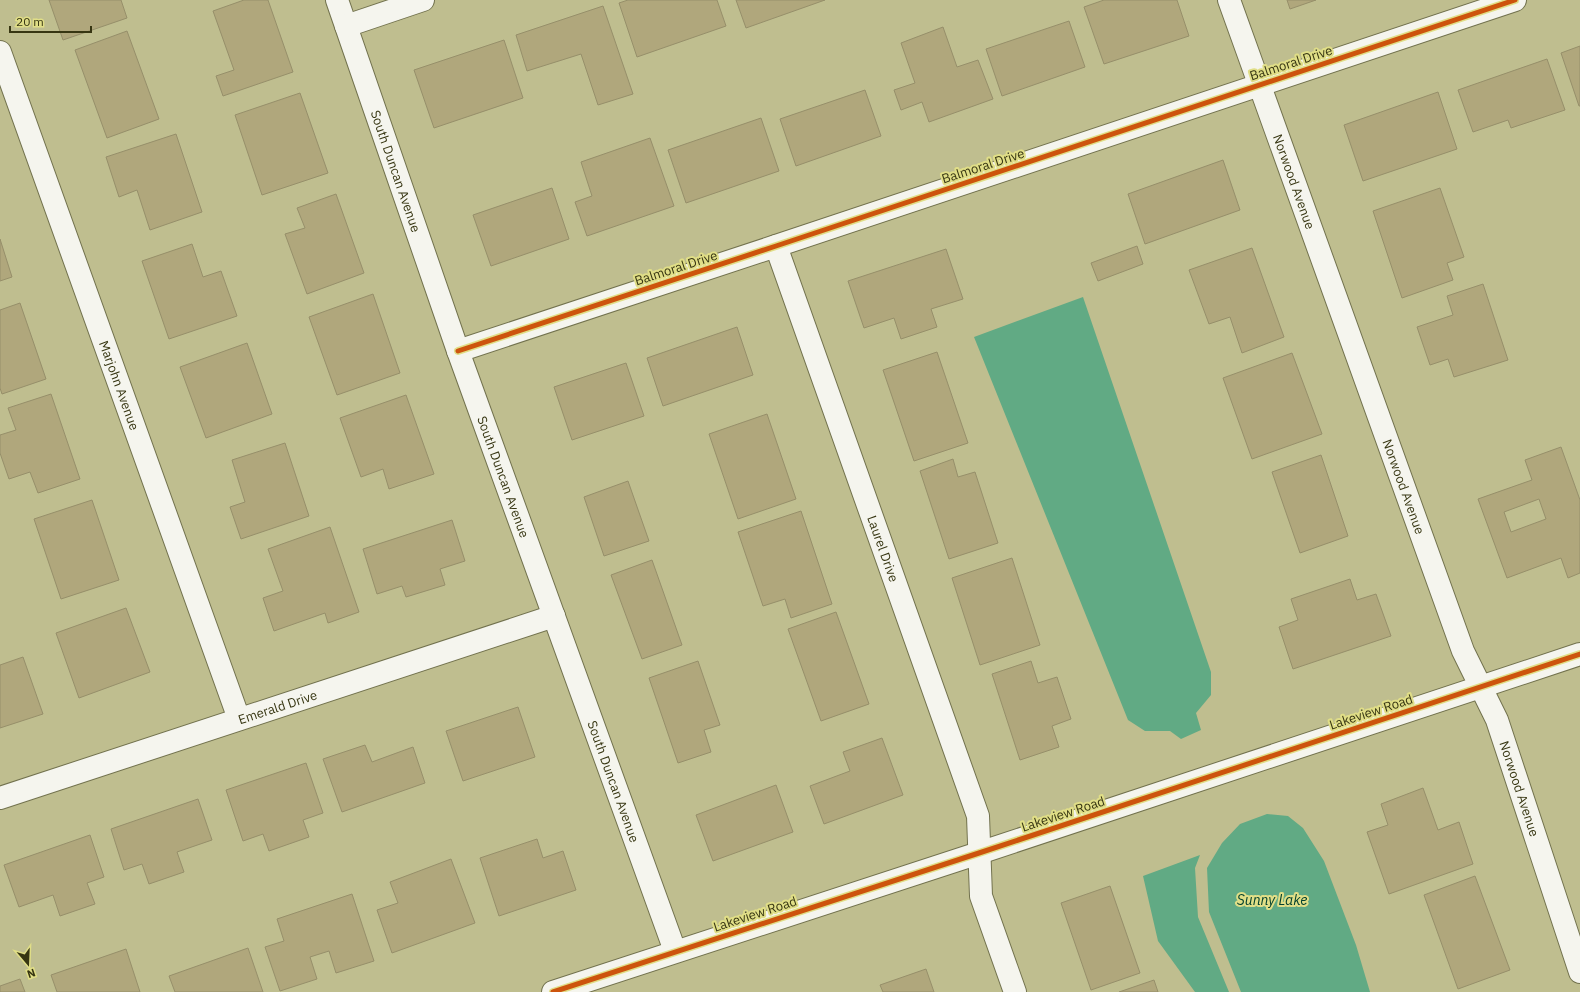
<svg xmlns="http://www.w3.org/2000/svg" width="1580" height="992" font-family="'IBM Plex Sans',sans-serif">
<style>
.water{fill:#61aa84}
.building{fill:#b0a77c;stroke:#968f6a;fill-rule:evenodd}
.lines{fill:none;stroke-linecap:round;stroke-linejoin:round}
.minor-casing{stroke:#72724e;stroke-width:24}
.tertiary-casing{stroke:#72724e;stroke-width:24}
.minor{stroke:#f5f5ee;stroke-width:22}
.tertiary{stroke:#f5f5ee;stroke-width:22}
.cycleway-casing{stroke:#e0de87;stroke-width:8}
.cycleway{stroke:#cd540d;stroke-width:5}
.labels{text-anchor:middle;dominant-baseline:central;stroke-width:4;stroke-linejoin:round;paint-order:stroke}
.street-label{font-size:13px;fill:#373612;stroke:#e0de87}
.water-label{font-size:14px;font-style:italic;fill:#01402e;stroke:#e0de87}
</style>
<rect width="100%" height="100%" fill="#bfbe8f"/>
<path class="water" d="M 1083,297 L 1211,672 L 1211,695 L 1196,713 L 1201,730 L 1181,739 L 1170,731 L 1145,731 L 1128,720 L 974,337 Z
M 1267,814 L 1288,816 L 1303,828 L 1324,861 L 1356,945 L 1370,992 L 1241,992 L 1209,912 L 1207,868 L 1222,843 L 1240,824 Z
M 1200,855 L 1195,868 L 1198,917 L 1229,992 L 1195,992 L 1158,941 L 1143,876 Z"/>
<path class="building" d="M 49,0 L 121,0 L 127,18 L 63,40 Z
M 244,0 L 268,0 L 293,72 L 223,96 L 216,76 L 234,70 L 213,11 Z
M 628,0 L 717,0 L 726,26 L 637,57 L 619,3 Z
M 736,0 L 825,0 L 746,28 Z
M 1104,0 L 1177,0 L 1189,36 L 1104,64 L 1084,7 Z
M 1287,0 L 1316,0 L 1290,9 Z
M 603,6 L 633,94 L 598,105 L 581,54 L 527,71 L 516,35 Z
M 1069,21 L 1085,67 L 1002,96 L 986,49 Z
M 943,27 L 957,67 L 978,60 L 993,99 L 929,122 L 922,102 L 901,110 L 894,90 L 915,83 L 901,43 Z
M 127,31 L 159,119 L 107,138 L 75,50 Z
M 504,40 L 523,98 L 434,128 L 414,70 Z
M 1580,46 L 1580,106 L 1579,106 L 1561,53 Z
M 1547,59 L 1565,110 L 1511,128 L 1508,120 L 1473,132 L 1458,90 Z
M 865,90 L 881,136 L 796,166 L 780,119 Z
M 1438,92 L 1457,149 L 1363,181 L 1344,125 Z
M 300,93 L 328,173 L 262,195 L 235,115 Z
M 761,118 L 779,171 L 686,203 L 668,150 Z
M 176,134 L 202,212 L 150,230 L 137,190 L 119,197 L 106,157 Z
M 650,138 L 674,206 L 587,236 L 575,202 L 592,196 L 581,162 Z
M 1223,160 L 1240,210 L 1145,244 L 1128,194 Z
M 552,188 L 569,239 L 491,266 L 473,215 Z
M 1440,188 L 1464,257 L 1447,263 L 1453,280 L 1402,298 L 1373,211 Z
M 336,194 L 364,273 L 307,294 L 285,234 L 305,228 L 297,208 Z
M 0,239 L 12,277 L 0,281 Z
M 192,244 L 203,277 L 221,271 L 237,316 L 169,339 L 142,261 Z
M 1137,246 L 1143,264 L 1098,281 L 1091,263 Z
M 1252,248 L 1284,337 L 1242,353 L 1230,317 L 1209,324 L 1189,270 Z
M 946,249 L 963,299 L 931,309 L 937,327 L 901,339 L 894,318 L 864,328 L 848,281 Z
M 1483,284 L 1508,360 L 1454,377 L 1448,359 L 1430,365 L 1417,327 L 1453,315 L 1447,296 Z
M 373,294 L 400,373 L 337,395 L 309,317 Z
M 20,303 L 46,379 L 2,394 L 0,388 L 0,310 Z
M 737,327 L 753,375 L 663,406 L 647,358 Z
M 247,343 L 272,414 L 206,438 L 180,367 Z
M 937,352 L 968,443 L 914,461 L 883,370 Z
M 1292,353 L 1322,434 L 1252,459 L 1223,378 Z
M 626,363 L 644,416 L 572,440 L 554,387 Z
M 51,394 L 80,479 L 38,493 L 30,472 L 9,479 L 0,453 L 0,435 L 16,430 L 8,408 Z
M 406,395 L 434,474 L 389,489 L 383,469 L 361,477 L 340,418 Z
M 767,414 L 796,499 L 738,519 L 709,434 Z
M 285,443 L 309,516 L 241,539 L 230,507 L 245,502 L 232,460 Z
M 1561,447 L 1580,500 L 1580,573 L 1568,578 L 1561,558 L 1507,578 L 1478,499 L 1532,480 L 1525,460 ZM 1539,499 L 1546,519 L 1511,532 L 1504,512 Z
M 1321,455 L 1348,536 L 1300,553 L 1272,472 Z
M 953,459 L 958,477 L 975,472 L 998,543 L 949,559 L 920,471 Z
M 628,481 L 649,541 L 604,556 L 584,497 Z
M 92,500 L 119,580 L 61,599 L 34,519 Z
M 801,511 L 832,604 L 791,618 L 785,599 L 763,606 L 738,532 Z
M 452,520 L 465,561 L 440,569 L 445,585 L 406,597 L 402,586 L 377,594 L 363,549 Z
M 330,527 L 359,612 L 328,623 L 325,613 L 274,631 L 263,598 L 283,591 L 268,549 Z
M 1012,558 L 1040,645 L 980,665 L 952,578 Z
M 652,560 L 682,645 L 642,659 L 611,575 Z
M 1350,579 L 1357,600 L 1376,594 L 1391,636 L 1293,669 L 1279,627 L 1298,620 L 1291,599 Z
M 126,608 L 150,672 L 79,698 L 56,633 Z
M 836,612 L 869,704 L 821,721 L 788,629 Z
M 23,657 L 43,714 L 0,728 L 0,665 Z
M 698,661 L 720,725 L 704,730 L 711,752 L 678,763 L 649,678 Z
M 1031,661 L 1038,683 L 1057,677 L 1071,719 L 1052,726 L 1059,747 L 1020,760 L 992,674 Z
M 518,707 L 535,757 L 463,781 L 446,731 Z
M 882,738 L 903,795 L 824,824 L 810,786 L 850,771 L 843,752 Z
M 365,745 L 372,762 L 413,747 L 425,783 L 342,812 L 323,759 Z
M 306,763 L 323,813 L 303,820 L 309,837 L 269,851 L 263,834 L 243,841 L 226,790 Z
M 776,785 L 793,832 L 713,861 L 696,815 Z
M 1423,788 L 1438,830 L 1459,822 L 1473,864 L 1389,894 L 1367,832 L 1388,825 L 1381,804 Z
M 198,799 L 212,840 L 177,852 L 184,872 L 149,884 L 142,864 L 124,870 L 111,829 Z
M 90,835 L 104,877 L 87,883 L 95,904 L 60,916 L 53,895 L 19,907 L 4,865 Z
M 537,839 L 543,858 L 563,851 L 576,890 L 499,916 L 480,858 Z
M 451,859 L 475,923 L 392,953 L 377,910 L 398,903 L 390,882 Z
M 1475,876 L 1510,970 L 1458,989 L 1424,895 Z
M 1110,886 L 1140,973 L 1091,990 L 1061,903 Z
M 352,894 L 374,961 L 336,973 L 329,951 L 310,957 L 317,979 L 280,991 L 265,947 L 284,941 L 277,919 Z
M 248,948 L 263,992 L 175,992 L 169,976 Z
M 126,949 L 140,992 L 57,992 L 51,975 Z
M 926,969 L 934,992 L 883,992 L 880,985 Z
M 20,979 L 25,992 L 0,992 L 0,986 Z
M 1154,980 L 1158,992 L 1119,992 Z"/>
<g class="lines">
<g class="minor-casing">
<g id="minor">
<path id="s1" d="M 337,0 L 458,351 L 675,951"/>
<path id="s2" d="M 1229,0 L 1463,651 L 1497,720 L 1580,972"/>
<path d="M 346,26 L 423,0"/>
<path id="s3" d="M 0,52 L 239,719"/>
<path id="s4" d="M 776,246 L 978,816 L 981,896 L 1015,992"/>
<path d="M 458,351 L 776,246 L 1515,0"/>
<path id="s5" d="M 0,798 L 554,616"/>
</g>
</g>
<g class="tertiary-casing">
<path id="tertiary" d="M 553,992 L 979,853 L 1580,654"/>
</g>
<use href="#minor" class="minor"/>
<use href="#tertiary" class="tertiary"/>
<g class="cycleway-casing">
<path id="cycleway" d="M 458,351 L 776,246 L 1515,0
M 553,992 L 979,853 L 1580,654"/>
</g>
<use href="#cycleway" class="cycleway"/>
</g>
<g class="labels">
<g class="street-label">
<text transform="translate(1291 63) rotate(-18)">Balmoral Drive</text>
<text transform="translate(983 166) rotate(-18)">Balmoral Drive</text>
<text stroke="none"><textPath href="#s1" startOffset="181">South Duncan Avenue</textPath></text>
<text stroke="none"><textPath href="#s2" startOffset="193">Norwood Avenue</textPath></text>
<text transform="translate(676 268) rotate(-18)">Balmoral Drive</text>
<text stroke="none"><textPath href="#s3" startOffset="354">Marjohn Avenue</textPath></text>
<text stroke="none"><textPath href="#s1" startOffset="505">South Duncan Avenue</textPath></text>
<text stroke="none"><textPath href="#s2" startOffset="517">Norwood Avenue</textPath></text>
<text stroke="none"><textPath href="#s4" startOffset="321">Laurel Drive</textPath></text>
<text stroke="none"><textPath href="#s5" startOffset="292">Emerald Drive</textPath></text>
<text transform="translate(1371 712) rotate(-18)">Lakeview Road</text>
<text stroke="none"><textPath href="#s1" startOffset="829">South Duncan Avenue</textPath></text>
<text stroke="none"><textPath href="#s2" startOffset="841">Norwood Avenue</textPath></text>
<text transform="translate(1063 814) rotate(-18)">Lakeview Road</text>
<text transform="translate(755 914) rotate(-18)">Lakeview Road</text>
</g>
<g class="water-label">
<text x="1272" y="900">Sunny Lake</text>
</g>
</g>
<g transform="translate(28 964) rotate(161)" stroke="#e0de87" stroke-width="3" paint-order="stroke">
<path d="M0-3L7 15L0 10L-7 15Z" fill="#373612"/>
<text y="-6" font-size="11" font-weight="bold" text-anchor="middle" fill="#373612">N</text>
</g>
<path d="M10 26v6h81v-6" fill="none" stroke="#373612" stroke-width="2"/>
<text x="16" y="26" font-size="12" fill="#373612" stroke="#e0de87" stroke-width="3" paint-order="stroke">20 m</text>
</svg>
